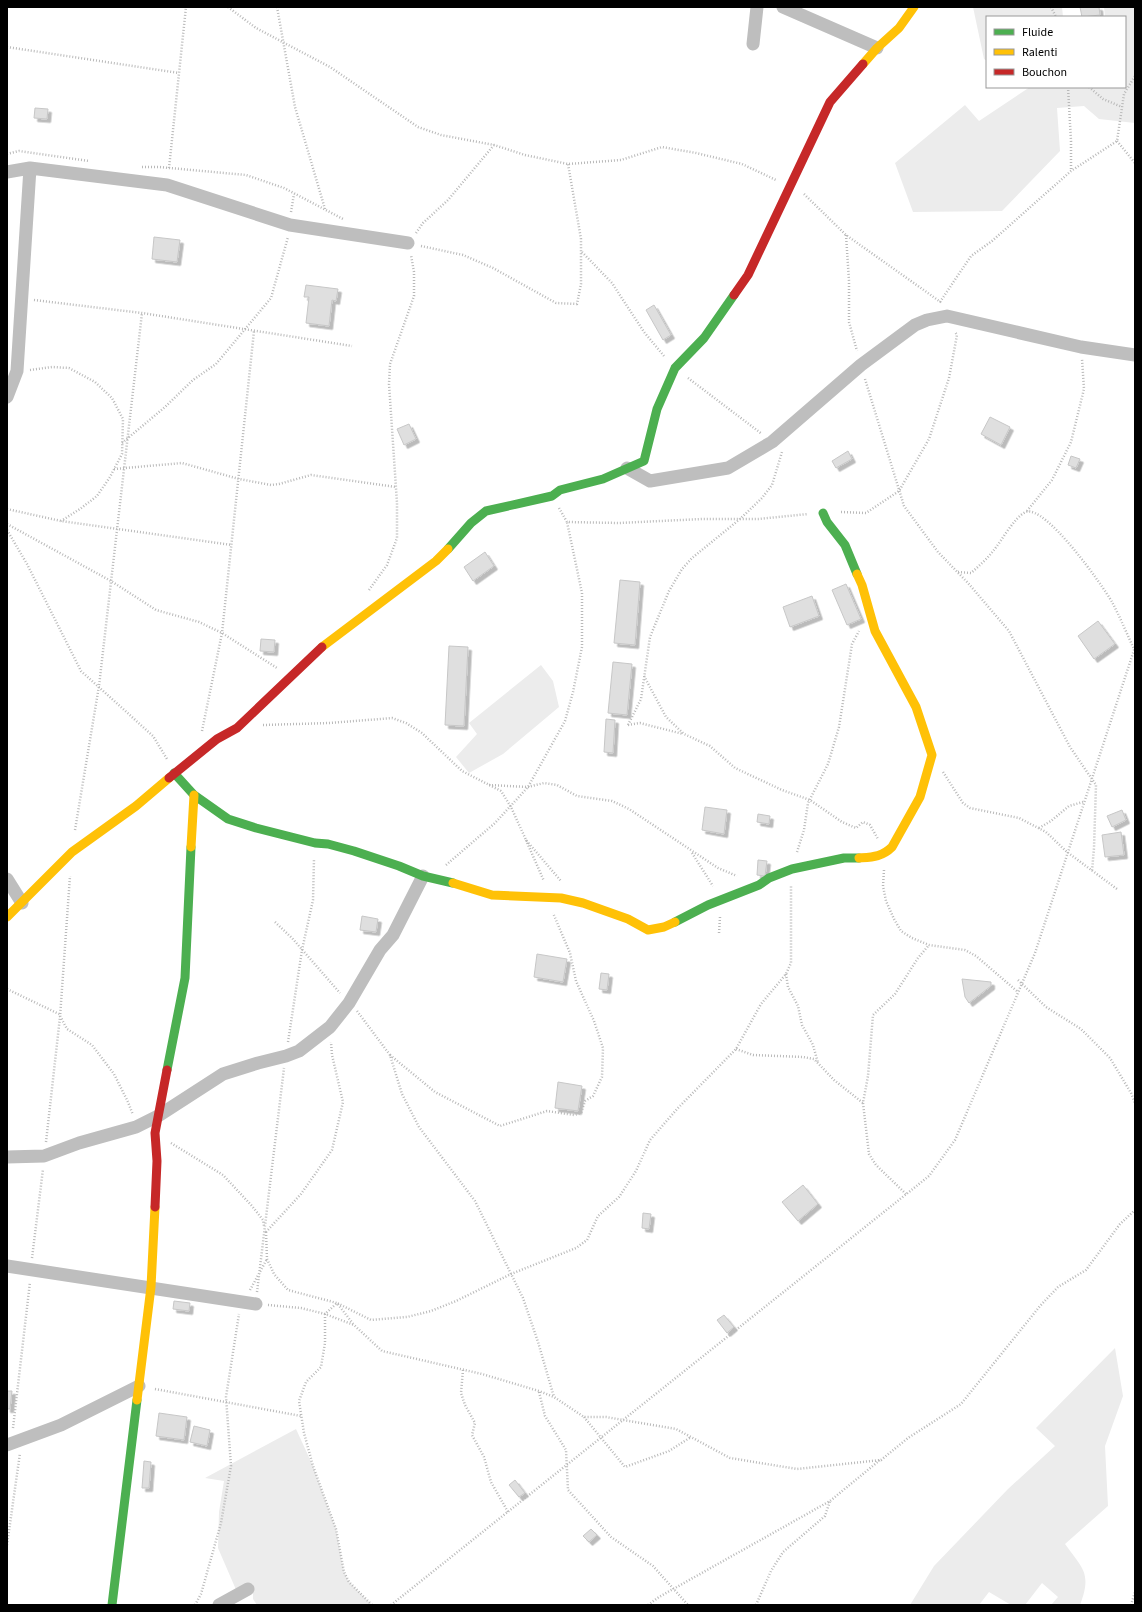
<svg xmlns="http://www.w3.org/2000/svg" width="1142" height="1612" font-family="'Source Sans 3',sans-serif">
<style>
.green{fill:#ececec}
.building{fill:#dfdfdf;stroke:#c7c7c7;filter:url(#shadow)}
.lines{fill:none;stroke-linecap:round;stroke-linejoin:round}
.path{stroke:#b9b9b9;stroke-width:2.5;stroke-dasharray:1 2;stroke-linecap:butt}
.street{stroke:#bebebe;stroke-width:13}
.fast{stroke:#4caf50;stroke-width:9}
.slow{stroke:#ffc107;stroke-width:9}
.jam{stroke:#c62828;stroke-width:9}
</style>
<defs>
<filter id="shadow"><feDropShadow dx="3.5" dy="3.5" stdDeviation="0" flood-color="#0004"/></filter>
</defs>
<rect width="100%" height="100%" fill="#fff"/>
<path class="green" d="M 973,7 L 1062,7 L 1063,17 L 987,17 L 987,61 L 984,59 Z
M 1104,7 L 1135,7 L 1135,123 L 1099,119 L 1084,106 L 1057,108 L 1060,151 L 1002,211 L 913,212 L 895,163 L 965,105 L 979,121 L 1030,87 L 1125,87 L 1125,17 L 1105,17 Z
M 541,665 L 553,681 L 559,707 L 503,754 L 469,773 L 456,757 L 477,734 L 469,723 Z
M 1115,1348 L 1123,1396 L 1105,1446 L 1108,1506 L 1065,1544 C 1083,1569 1092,1573 1080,1605 L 1051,1605 L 1058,1597 L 1042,1583 L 1025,1605 L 1011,1605 L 989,1592 L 979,1605 L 910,1605 L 934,1566 L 1008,1489 L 1055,1446 L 1036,1428 Z
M 296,1429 L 313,1466 L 336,1529 L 344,1572 L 349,1582 L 372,1605 L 257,1605 L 253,1599 L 253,1584 L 237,1592 L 218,1548 L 219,1512 L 224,1481 L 205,1478 Z"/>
<path class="building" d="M 1080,7 L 1099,7 L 1100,15 L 1082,17 Z
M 35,108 L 48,109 L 47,119 L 34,118 Z
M 154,237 L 180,240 L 177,262 L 152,259 Z
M 306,285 L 338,289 L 336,301 L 332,300 L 329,326 L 306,323 L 309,297 L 304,297 Z
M 654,305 L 671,335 L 663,340 L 646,310 Z
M 990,417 L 1010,427 L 1001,445 L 981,434 Z
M 409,424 L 416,439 L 404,445 L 397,429 Z
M 848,451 L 852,459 L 836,468 L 832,461 Z
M 1071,456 L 1080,459 L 1076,468 L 1068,465 Z
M 485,552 L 494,566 L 473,581 L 464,567 Z
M 620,580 L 640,582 L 635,645 L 614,643 Z
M 846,584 L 861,619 L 847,625 L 832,590 Z
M 812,596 L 819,616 L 790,627 L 783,607 Z
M 1098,621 L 1115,644 L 1094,659 L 1078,636 Z
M 261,639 L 275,640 L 274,652 L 260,651 Z
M 449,646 L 468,647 L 464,726 L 445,725 Z
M 613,662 L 632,664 L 627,715 L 608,713 Z
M 606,719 L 615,720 L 613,753 L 604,752 Z
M 705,807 L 727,810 L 724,834 L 702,830 Z
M 1122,810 L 1126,820 L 1112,827 L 1107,816 Z
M 758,814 L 770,816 L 769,824 L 757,822 Z
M 1121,832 L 1124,855 L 1105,857 L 1102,835 Z
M 758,860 L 767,861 L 765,876 L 757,875 Z
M 362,916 L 378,919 L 376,932 L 360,930 Z
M 537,954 L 567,959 L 563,982 L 534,977 Z
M 601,973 L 609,974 L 607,990 L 599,989 Z
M 962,979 L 991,982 L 991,986 L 969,1003 L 965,997 Z
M 558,1082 L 582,1086 L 578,1111 L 555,1108 Z
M 803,1185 L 818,1204 L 798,1221 L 782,1202 Z
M 643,1213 L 651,1214 L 649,1229 L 642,1228 Z
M 174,1301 L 190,1303 L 189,1311 L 173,1309 Z
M 724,1315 L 734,1327 L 727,1333 L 717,1320 Z
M 7,1391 L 12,1391 L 10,1409 L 7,1409 Z
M 159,1413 L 187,1417 L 184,1440 L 156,1436 Z
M 194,1426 L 210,1430 L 207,1446 L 190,1442 Z
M 144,1461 L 151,1462 L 149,1488 L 142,1488 Z
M 515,1480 L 525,1493 L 519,1497 L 509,1485 Z
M 591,1529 L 597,1535 L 589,1542 L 583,1536 Z"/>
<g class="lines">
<path class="path" d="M 228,7 L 256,28 L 330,67 L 418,127 L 441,135 L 494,145 L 525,155 L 568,164 L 621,160 L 662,147 L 696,153 L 742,164 L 776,180
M 277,7 L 295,107 L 325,209
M 1051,7 L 1056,17
M 7,47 L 179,73
M 1068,87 L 1071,141 L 1071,170
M 1089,87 L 1103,99 L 1122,107
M 1117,141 L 1135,163
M 7,154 L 19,151 L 89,161
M 142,167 L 159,167 L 246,175 L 284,188 L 343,219
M 169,168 L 186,7
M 804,194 L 846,235 L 942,303
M 291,212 L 294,194
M 416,233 L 423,223 L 448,200 L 494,145
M 846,235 L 849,281 L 849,322 L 857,351
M 421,246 L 463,255 L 493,268 L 556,303 L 577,304 L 581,284 L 581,239 L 568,164
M 582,252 L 612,283 L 644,332 L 664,356
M 34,300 L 142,313 L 352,346
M 940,302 L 971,256 L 992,241 L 1071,171 L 1117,141 L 1124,94 L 1135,76
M 30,370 L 52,367 L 69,368 L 95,382 L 112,398 L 123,419 L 122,454 L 110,477 L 97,496 L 80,509 L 61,521
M 688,378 L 762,434
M 865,379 L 904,506 L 938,552 L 968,583 L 1009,631 L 1070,747 L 1096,785 L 1094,848 L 1092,871
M 122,443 L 165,407 L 193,380 L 216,364 L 271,298 L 288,237
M 114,469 L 182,463 L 239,479 L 271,485 L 279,484 L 311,475 L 396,487
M 559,508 L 567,522 L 619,523 L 702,519 L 758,519 L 808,514
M 7,509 L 61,521 L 232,545
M 1027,511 L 1052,480 L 1071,442 L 1084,389 L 1082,359
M 841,512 L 866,513 L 899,491 L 929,439 L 949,378 L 957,335 L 955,332
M 7,524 L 111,581 L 156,610 L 199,622 L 222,633 L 277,668
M 7,530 L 27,564 L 81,671 L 153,736 L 167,759
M 958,572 L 971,573 C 979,566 987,559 993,551 C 1002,541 1014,517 1026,512 C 1045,504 1103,586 1112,602 C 1120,617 1127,634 1134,649
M 369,590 L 387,565 L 397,538 L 397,503 L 389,384 L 390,364 L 414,296 L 414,272 L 411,255
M 644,676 L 666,717 L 684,734 L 710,746 L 735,768 L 782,790 L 810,800 L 842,822 L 856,828 L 863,822 L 870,825 L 878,839
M 263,725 L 330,723 L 392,718 L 406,723 L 422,733 L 462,771 L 501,791 L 511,807 L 526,840 L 561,881
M 628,725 L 641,699 L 650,637 L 669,591 L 682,569 L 692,558 L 740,519 L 762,498 L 772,485 L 782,452
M 628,725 L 640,723 L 683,734
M 202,731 L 222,633 L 254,331
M 943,772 L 963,803 L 970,808 L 1019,818 L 1046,832 L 1067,852 L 1117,889
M 489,785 L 528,787 L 544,783 L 557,785 L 577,796 L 612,801 L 629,809 L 718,868 L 737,876
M 1039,828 L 1051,821 L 1069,806 L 1083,802
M 75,830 L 99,686 L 142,313
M 526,840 L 544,881
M 797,852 L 804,830 L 808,803 L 828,764 L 839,727 L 852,644 L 859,631
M 692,853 L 713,886
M 446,865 L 495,823 L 528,787 L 565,721 L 573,692 L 582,647 L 582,593 L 567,522
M 884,870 L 883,886 L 886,901 L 894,919 L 901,931 L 912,938 L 929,945 L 965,950 L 976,956 L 1018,992
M 275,922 L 292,938 L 340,993
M 719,933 L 720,917
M 786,974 L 788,987 L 798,1006 L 802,1025 L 813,1045 L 818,1063
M 1018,980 L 1046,1007 L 1081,1029 L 1110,1058 L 1131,1093 L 1135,1103
M 7,989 L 59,1014 L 67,1029 L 92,1045 L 114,1074 L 128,1102 L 133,1115
M 357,1011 L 390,1055 L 402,1094 L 419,1127 L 475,1201 L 523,1298 L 538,1342 L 554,1397
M 288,1042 L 302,950 L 313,900 L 314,859
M 736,1049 L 753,1055 L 803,1057 L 814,1059 L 834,1080 L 863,1103
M 390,1055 L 435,1092 L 500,1126 L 547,1111 L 574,1115 L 581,1113 L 585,1101 L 593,1096 L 602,1077 L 603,1048 L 594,1021 L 576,981 L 570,953 L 553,913
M 46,1142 L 60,1017 L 70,876
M 171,1143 L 223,1175 L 252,1206 L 263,1220 L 264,1226
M 906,1194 L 876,1165 L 869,1154 L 863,1103 L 868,1076 L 873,1015 L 895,994 L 918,958 L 929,945
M 266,1232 L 267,1259 L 274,1274 L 288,1290 L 337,1303 L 354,1325
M 266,1232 L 301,1194 L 332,1150 L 343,1102 L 332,1055 L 331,1042
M 32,1258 L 43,1169
M 250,1290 L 267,1259
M 257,1292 L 284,1068
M 268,1305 L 301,1308 L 325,1314 L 354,1325 L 382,1351 L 482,1374 L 539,1391 L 554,1397 L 584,1417 L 606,1417 L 676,1429 L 730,1458 L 797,1469 L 881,1460 L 908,1438 L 961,1404 L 1040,1306 L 1058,1287 L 1086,1270 L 1120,1224 L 1135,1210
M 463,1370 L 461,1393 L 465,1405 L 475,1423 L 472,1435 L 484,1457 L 491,1482 L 508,1512
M 155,1389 L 301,1416
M 539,1392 L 545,1416 L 566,1450 L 568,1490 L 611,1537 L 653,1566 L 688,1605
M 584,1417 L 625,1467 L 669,1451 L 691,1437
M 13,1428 L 30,1282
M 7,1545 L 20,1453
M 195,1605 L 201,1594 L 221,1523 L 231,1466 L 226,1397 L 239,1314
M 372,1605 L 349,1582 L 344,1572 L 336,1529 L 313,1466 L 304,1433 L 299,1401 L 306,1382 L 321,1367 L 325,1343 L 325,1314 L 337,1303 L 371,1320 L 407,1317 L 431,1311 L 456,1301 L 511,1274 L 576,1248 L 587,1240 L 598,1216 L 619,1197 L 636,1171 L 650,1140 L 678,1108 L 736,1049 L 761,1004 L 786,974 L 791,963 L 791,886
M 391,1605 L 929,1176 L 955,1140 L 1035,953 L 1135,647
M 648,1605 L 659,1597 L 830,1501 L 880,1460
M 756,1605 L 771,1571 L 783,1552 L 825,1516 L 830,1501
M 1131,1605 L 1135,1592"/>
<path class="street" d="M 783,7 L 877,48
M 753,44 L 757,7
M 7,172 L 30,168 L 167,185 L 290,225 L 408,243
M 7,397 L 17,371 L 30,168
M 627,468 L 650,481 L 728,468 L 772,442 L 861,365 L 915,325 L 927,320 L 947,316 L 1081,347 L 1135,355
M 7,879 L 22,903
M 7,1157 L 44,1156 L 79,1143 L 136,1127 L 158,1116 L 223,1074 L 258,1063 L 286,1056 L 299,1051 L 330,1027 L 349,1003 L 380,950 L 393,935 L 423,876
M 7,1266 L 256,1304
M 7,1445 L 61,1425 L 139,1386
M 219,1605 L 248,1589"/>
<path class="fast" d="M 823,513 L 827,522 L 845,545 L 857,574
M 448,549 L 471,523 L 486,511 L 552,496 L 560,490 L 603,479 L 644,461 L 657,409 L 675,368 L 704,338 L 734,295
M 174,773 L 194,795 L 228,819 L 256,828 L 315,843 L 328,844 L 354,851 L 399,866 L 423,876 L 453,883
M 675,922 L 708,905 L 759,885 L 769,878 L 792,869 L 844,858 L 859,858
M 167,1070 L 185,978 L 191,847
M 112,1605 L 137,1400"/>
<path class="slow" d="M 863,64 L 877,48 L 899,28 L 914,7
M 857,574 L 862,585 L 875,631 L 916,707 L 932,755 L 920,797 L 892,847 C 882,857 872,857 859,858
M 322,647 L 436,561 L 448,549
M 191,847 L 194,795
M 453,883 L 492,895 L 561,898 L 583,903 L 628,919 L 648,930 L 664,927 L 675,922
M 7,917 L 72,852 L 136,806 L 169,778
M 137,1400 L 151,1287 L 155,1207"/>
<path class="jam" d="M 734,295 L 748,275 L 830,102 L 863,64
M 169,778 L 217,739 L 237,728 L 322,647
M 155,1207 L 157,1161 L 155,1133 L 167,1070"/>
</g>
<rect width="1142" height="1612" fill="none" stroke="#000000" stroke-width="16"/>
<rect x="986" y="16" width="140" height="72" fill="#ffffff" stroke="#999999"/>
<rect x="994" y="29" width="20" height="6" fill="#4caf50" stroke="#999999"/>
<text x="1022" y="36" font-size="12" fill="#000000">Fluide</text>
<rect x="994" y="49" width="20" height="6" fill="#ffc107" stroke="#999999"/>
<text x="1022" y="56" font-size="12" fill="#000000">Ralenti</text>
<rect x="994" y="69" width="20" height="6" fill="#c62828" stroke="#999999"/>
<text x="1022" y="76" font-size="12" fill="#000000">Bouchon</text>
</svg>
